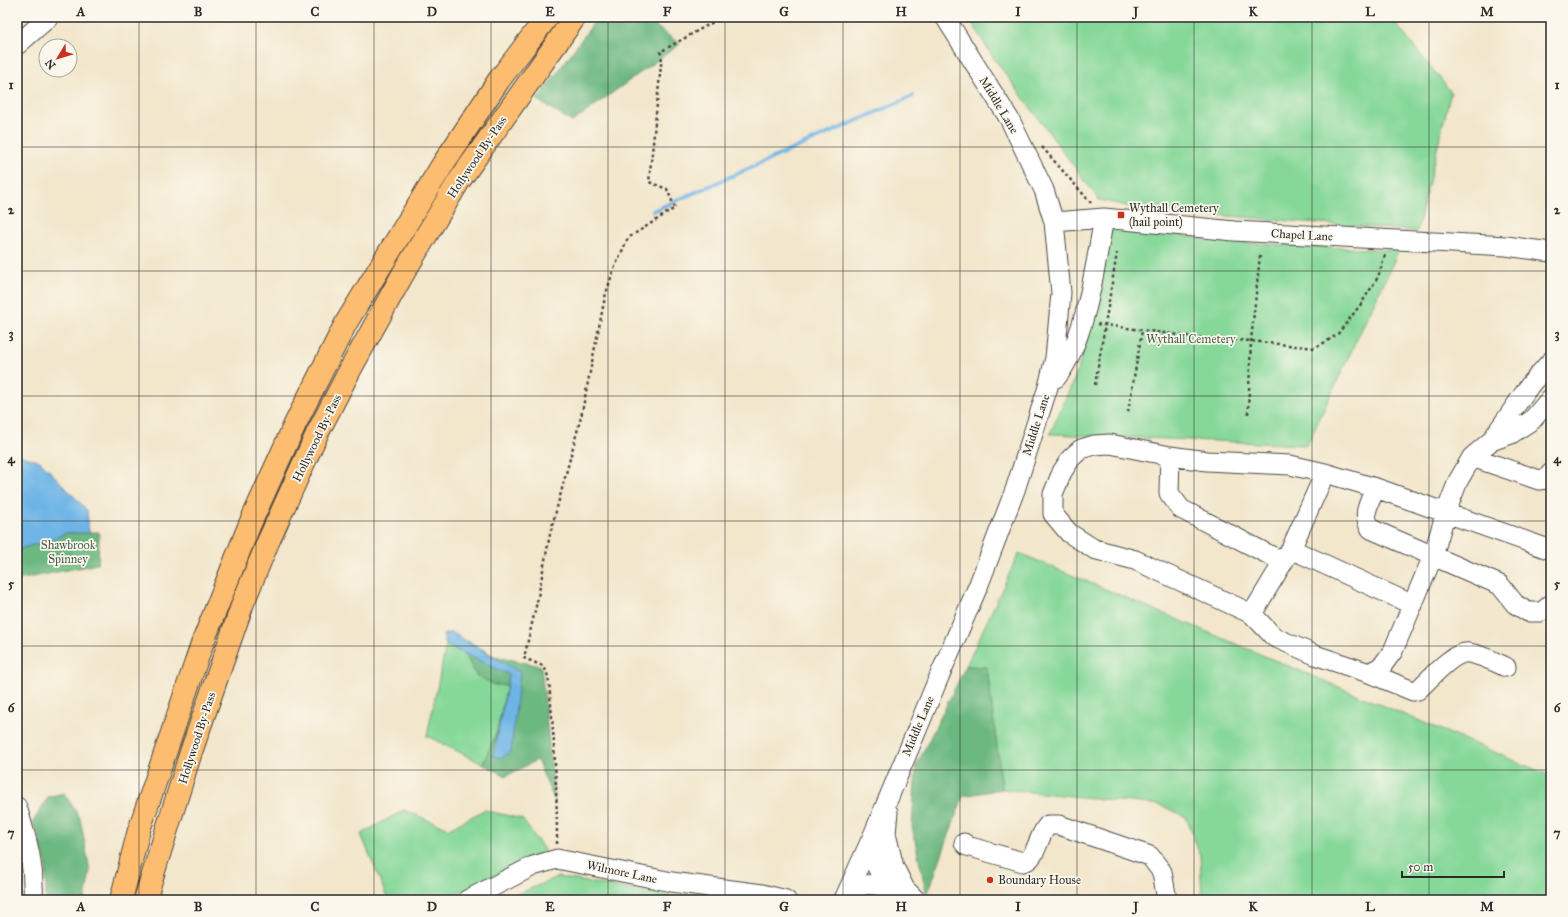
<svg xmlns="http://www.w3.org/2000/svg" width="1568" height="917" font-family="'IM FELL Great Primer',serif">
<style>
.green{fill:#86d899;stroke:#588262}
.forest{fill:#6cb881;stroke:#4c7256}
.water{fill:#6eb5e6;stroke:#4c7088}
.lines{fill:none;stroke-linecap:round;stroke-linejoin:round}
.stream{stroke:#6eb5e6;stroke-width:4}
.minor-casing{stroke:#494743;stroke-width:21}
.highway-casing{stroke:#494743;stroke-width:24}
.path{stroke:#494743;stroke-width:2.5;stroke-dasharray:3 3;stroke-linecap:butt}
.minor{stroke:#fff;stroke-width:19}
.highway{stroke:#fcbd6f;stroke-width:22}
.grid{fill:none;stroke:#2b2b2b;stroke-width:1;stroke-opacity:0.55}
.poi-dot{fill:#c8321e;stroke:#fbf7ec;stroke-width:1.5}
.labels{text-anchor:middle;dominant-baseline:central;stroke-width:3.5;stroke-linejoin:round;paint-order:stroke}
.street-label{font-size:12px;fill:#2b2b2b;stroke:#fbf7ec}
.poi-label{font-size:12px;fill:#2b2b2b;stroke:#fbf7ec;text-anchor:start}
.park-label{font-size:12px;fill:#465f4c;stroke:#fbf7ec}
.neatline{fill:none;stroke:#2b2b2b;stroke-width:1.5}
.grid-label{font-size:13px;text-anchor:middle;font-weight:bold;fill:#2b2b2b}
</style>
<rect width="100%" height="100%" fill="#fbf7ec"/>
<filter id="ink" filterUnits="userSpaceOnUse"><feTurbulence type="fractalNoise" baseFrequency=".025" numOctaves="2"/><feDisplacementMap in="SourceGraphic" scale="8" xChannelSelector="R" yChannelSelector="G"/><feConvolveMatrix kernelMatrix="1 2 1 2 8 2 1 2 1" color-interpolation-filters="sRGB"/></filter>
<filter id="wash" filterUnits="userSpaceOnUse"><feTurbulence type="fractalNoise" baseFrequency=".012" numOctaves="4" result="noise"/><feDisplacementMap in="SourceGraphic" scale="16" xChannelSelector="R" yChannelSelector="G"/><feGaussianBlur stdDeviation="0.9" result="paint"/><feColorMatrix in="noise" values="0 0 0 0 0 0 0 0 0 0 0 0 0 0 0 0 0 1.4 0 .05"/><feComposite in="paint" operator="in"/></filter>
<g filter="url(#wash)">
<rect width="100%" height="100%" fill="#f2e6cb"/>
<path class="green" d="M 969,17 L 1390,17 L 1451,92 L 1417,231 L 1141,209 L 1099,200 L 990,53 Z
M 1112,225 L 1224,242 L 1387,250 L 1400,248 L 1307,445 L 1050,434 L 1078,370 L 1090,324 Z
M 1019,553 L 1551,776 L 1551,900 L 1202,900 L 1200,855 L 1186,817 L 1160,805 L 1002,789 L 987,667 L 966,666 Z
M 446,645 L 465,654 L 477,676 L 507,684 L 497,732 L 483,764 L 427,736 Z
M 404,810 L 449,829 L 484,810 L 522,819 L 545,851 L 443,900 L 388,900 L 361,834 Z
M 558,877 L 693,900 L 503,900 Z"/>
<path class="forest" d="M 598,17 L 647,17 L 650,22 L 680,44 L 572,122 L 537,100 Z
M 99,532 L 98,564 L 17,580 L 17,550 L 52,539 L 66,533 Z
M 468,641 L 494,656 L 541,666 L 555,802 L 537,760 L 506,776 L 483,764 L 497,732 L 507,685 L 495,685 L 477,676 L 465,654 Z
M 966,666 L 987,667 L 1002,789 L 963,796 L 927,896 L 912,827 L 916,766 Z
M 64,793 L 80,818 L 90,871 L 85,900 L 46,900 L 46,863 L 33,822 L 48,797 Z"/>
<path class="water" d="M 18,455 L 40,461 L 87,510 L 89,533 L 66,533 L 52,539 L 17,550 L 17,456 Z
M 451,632 L 520,672 L 511,751 L 502,758 L 493,756 L 509,675 L 446,645 L 443,635 Z"/>
<g class="lines">
<path class="stream" d="M 653,211 L 913,96"/>
</g>
</g>
<g filter="url(#ink)">
<g class="lines">
<g class="minor-casing">
<path id="minor" d="M 17,45 L 49,17
M 1054,222 L 1104,218 L 1234,231 L 1506,246 L 1551,252
M 1056,378 C 1086,341 1095,266 1104,218
M 1551,398 L 1532,420 L 1511,434 L 1491,441 L 1472,457 L 1458,481 L 1446,512 L 1433,556 L 1393,651 L 1382,666 L 1369,673 L 1315,655 L 1274,637 L 1252,614 L 1135,560 L 1094,549 L 1069,533 L 1053,514 L 1053,494 L 1062,472 L 1071,458 L 1081,449 L 1094,445 L 1110,444 L 1170,456 L 1207,461 L 1290,465 L 1325,473 L 1376,488 L 1551,550
M 1491,441 L 1530,385 L 1551,361
M 1170,456 L 1169,493 L 1181,509 L 1283,562
M 1472,457 L 1539,480 L 1546,479 L 1551,473
M 1376,488 C 1369,503 1361,514 1371,529 L 1500,585 L 1515,604 L 1528,612 L 1542,612 L 1551,604
M 1291,549 L 1413,605
M 1252,614 L 1291,549 L 1325,473
M 1369,673 L 1413,691 L 1418,690 C 1429,680 1454,650 1469,653 C 1482,655 1495,662 1506,667
M 17,807 C 27,840 35,865 33,900
M 888,812 L 886,834 L 894,867 L 905,889 L 916,900
M 874,834 L 877,867 L 891,892
M 964,843 L 967,846 L 1023,862 C 1037,860 1037,836 1048,825 L 1059,825 L 1150,856 L 1162,872 L 1167,900
M 845,897 L 874,833 L 936,684 L 979,584 L 1015,490 L 1048,387 L 1055,358 L 1061,293 L 1054,222 L 1044,190 L 1010,120 L 945,17
M 844,899 L 845,897 C 850,893 856,888 861,886 C 875,881 890,890 898,900
M 467,900 L 533,866 L 557,859 L 672,882 L 762,894 L 786,900"/>
</g>
<g class="highway-casing">
<path id="highway" d="M 121,900 L 139,830 L 202,644 L 249,526 L 296,422 L 346,323 L 443,164 L 499,80 L 547,17
M 145,900 L 191,752 L 243,603 L 268,542 L 317,434 L 350,370 L 403,274 L 459,181 L 575,17"/>
</g>
<path class="path" d="M 1042,147 L 1091,203
M 1097,324 L 1194,337 L 1251,341 L 1315,348 L 1337,335 L 1361,304 L 1378,277 L 1385,255
M 1095,385 L 1117,253
M 1128,412 L 1142,331
M 1248,414 L 1251,341 L 1260,256
M 557,844 C 557,798 555,751 551,705 C 549,693 551,676 543,666 L 524,658 L 537,602 L 550,534 L 581,417 L 605,297 L 613,271 L 628,238 L 675,208 L 667,189 L 649,182 L 662,55 L 660,52 L 722,17"/>
<use href="#minor" class="minor"/>
<use href="#highway" class="highway"/>
</g>
</g>
<path class="grid" d="M 139,17 L 139,900M 256,17 L 256,900M 374,17 L 374,900M 491,17 L 491,900M 608,17 L 608,900M 725,17 L 725,900M 843,17 L 843,900M 960,17 L 960,900M 1077,17 L 1077,900M 1194,17 L 1194,900M 1312,17 L 1312,900M 1429,17 L 1429,900M 17,147 L 1551,147M 17,271 L 1551,271M 17,396 L 1551,396M 17,521 L 1551,521M 17,646 L 1551,646M 17,770 L 1551,770"/>
<g class="poi-dot">
<rect x="1117" y="211" width="8" height="8" rx="2"/>
<circle cx="990" cy="880" r="4"/>
</g>
<g class="labels">
<g class="street-label">
<text transform="translate(999 105) rotate(59)">Middle Lane</text>
<text transform="translate(477 157) rotate(-56)">Hollywood By-Pass</text>
<text transform="translate(1302 235) rotate(3)">Chapel Lane</text>
<text transform="translate(1036 425) rotate(-72)">Middle Lane</text>
<text transform="translate(317 438) rotate(-64)">Hollywood By-Pass</text>
<text transform="translate(918 726) rotate(-67)">Middle Lane</text>
<text transform="translate(197 738) rotate(-72)">Hollywood By-Pass</text>
<text transform="translate(622 872) rotate(12)">Wilmore Lane</text>
</g>
<g class="poi-label">
<text x="1129" y="208">Wythall Cemetery<tspan x="1129" dy="14">(hail point)</tspan></text>
<text x="998" y="880">Boundary House</text>
</g>
<g class="park-label">
<text x="1191" y="339">Wythall Cemetery</text>
<text x="68" y="545">Shawbrook<tspan x="68" dy="14">Spinney</tspan></text>
</g>
</g>
<rect width="1568" height="917" fill="none" stroke="#fbf7ec" stroke-width="44"/>
<g transform="translate(58 58) rotate(232)"><circle r="19" fill="#fbf7ec" stroke="#a8a59f"/>
<path d="M0-3L7 15L0 10L-7 15Z" fill="#c8321e"/>
<text y="-6" font-size="11" font-weight="bold" text-anchor="middle" fill="#2b2b2b">N</text>
</g>
<path d="M1402 871v6h102v-6" fill="none" stroke="#2b2b2b" stroke-width="2"/>
<text x="1408" y="871" font-size="12" fill="#2b2b2b" stroke="#fbf7ec" stroke-width="3" paint-order="stroke">50 m</text>
<rect x="22" y="22" width="1524" height="873" class="neatline"/>
<g class="grid-label">
<text x="81" y="16">A</text>
<text x="198" y="16">B</text>
<text x="315" y="16">C</text>
<text x="432" y="16">D</text>
<text x="550" y="16">E</text>
<text x="667" y="16">F</text>
<text x="784" y="16">G</text>
<text x="901" y="16">H</text>
<text x="1018" y="16">I</text>
<text x="1136" y="16">J</text>
<text x="1253" y="16">K</text>
<text x="1370" y="16">L</text>
<text x="1487" y="16">M</text>
<text x="11" y="89">1</text>
<text x="1557" y="89">1</text>
<text x="11" y="214">2</text>
<text x="1557" y="214">2</text>
<text x="11" y="338">3</text>
<text x="1557" y="338">3</text>
<text x="11" y="463">4</text>
<text x="1557" y="463">4</text>
<text x="11" y="588">5</text>
<text x="1557" y="588">5</text>
<text x="11" y="712">6</text>
<text x="1557" y="712">6</text>
<text x="11" y="837">7</text>
<text x="1557" y="837">7</text>
<text x="81" y="911">A</text>
<text x="198" y="911">B</text>
<text x="315" y="911">C</text>
<text x="432" y="911">D</text>
<text x="550" y="911">E</text>
<text x="667" y="911">F</text>
<text x="784" y="911">G</text>
<text x="901" y="911">H</text>
<text x="1018" y="911">I</text>
<text x="1136" y="911">J</text>
<text x="1253" y="911">K</text>
<text x="1370" y="911">L</text>
<text x="1487" y="911">M</text>
</g>
</svg>
